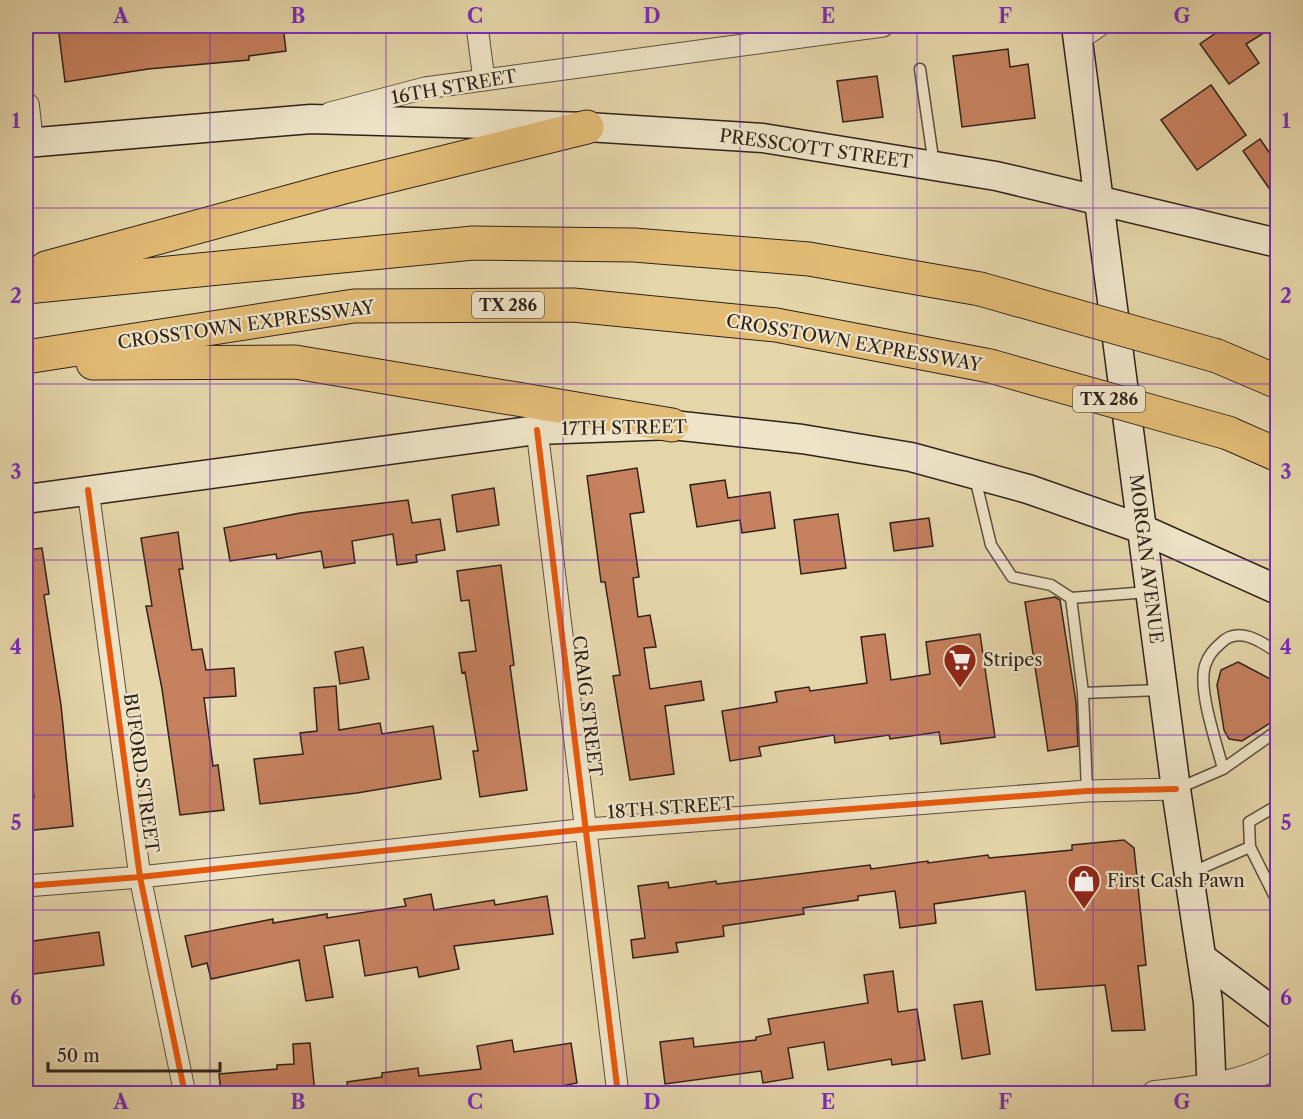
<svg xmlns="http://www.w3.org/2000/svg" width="1303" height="1119" font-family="'Libre Caslon Text',serif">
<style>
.building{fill:#c6815e;stroke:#2f2119;stroke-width:1.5}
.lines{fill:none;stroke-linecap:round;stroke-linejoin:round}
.service-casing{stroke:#5c4e3d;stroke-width:13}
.minor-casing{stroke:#5c4e3d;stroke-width:23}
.tertiary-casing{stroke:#5c4e3d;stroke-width:28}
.secondary-casing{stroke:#2f2119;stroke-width:31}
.motorway-casing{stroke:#2f2119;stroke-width:35}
.service{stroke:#eee4c8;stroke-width:10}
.minor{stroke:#eee4c8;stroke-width:21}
.tertiary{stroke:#eee4c8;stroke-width:26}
.secondary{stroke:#eee4c8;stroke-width:28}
.motorway{stroke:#e2bb75;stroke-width:33}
.motorway-bridge-casing{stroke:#2f2119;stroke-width:35;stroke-linecap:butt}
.motorway-bridge{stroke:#e2bb75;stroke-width:33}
.cycleway-casing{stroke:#eee4c8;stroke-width:10}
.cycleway{stroke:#e8590c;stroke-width:6}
.grid{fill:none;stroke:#7b2cbf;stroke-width:1.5;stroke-opacity:0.55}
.labels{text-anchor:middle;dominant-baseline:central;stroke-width:4.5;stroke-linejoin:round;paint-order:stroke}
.shield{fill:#eee4c8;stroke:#685c4e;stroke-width:1.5}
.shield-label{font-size:16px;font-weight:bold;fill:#2f2119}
.street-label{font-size:18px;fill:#2f2119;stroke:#eee4c8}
.poi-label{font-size:18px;fill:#2f2119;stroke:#eee4c8;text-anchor:start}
.neatline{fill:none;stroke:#7b2cbf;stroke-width:2}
.grid-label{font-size:20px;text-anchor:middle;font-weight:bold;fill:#7b2cbf}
</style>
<rect width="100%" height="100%" fill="#e5d6aa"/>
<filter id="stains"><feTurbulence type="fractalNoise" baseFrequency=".00333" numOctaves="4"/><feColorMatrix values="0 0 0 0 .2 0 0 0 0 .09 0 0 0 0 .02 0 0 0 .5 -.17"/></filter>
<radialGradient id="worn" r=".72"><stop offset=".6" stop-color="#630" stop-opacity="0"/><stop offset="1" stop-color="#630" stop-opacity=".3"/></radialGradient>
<path class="building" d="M 58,26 L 138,26 L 138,28 L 161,26 L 283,26 L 286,51 L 249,56 L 249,60 L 148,69 L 65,82 Z
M 1226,26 L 1275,26 L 1246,44 L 1259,63 L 1229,84 L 1200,44 Z
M 1008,49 L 1010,67 L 1028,64 L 1035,118 L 962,127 L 953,56 Z
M 877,76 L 883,117 L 843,122 L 837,81 Z
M 1211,85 L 1246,135 L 1197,170 L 1161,120 Z
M 1260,139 L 1271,155 L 1278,151 L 1278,201 L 1243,151 Z
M 637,468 L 644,512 L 630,514 L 639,577 L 633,578 L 638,617 L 650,615 L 656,647 L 644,648 L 650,689 L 701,681 L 704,700 L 665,706 L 674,774 L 630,780 L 613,676 L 620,675 L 605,582 L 601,582 L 587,476 Z
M 725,480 L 728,498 L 770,492 L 775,528 L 742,533 L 740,520 L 697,527 L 690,485 Z
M 494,488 L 499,525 L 457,532 L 452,495 Z
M 408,500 L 412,523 L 440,519 L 445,550 L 416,555 L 417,562 L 397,565 L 393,534 L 352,541 L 355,563 L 324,568 L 321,551 L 277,559 L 276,554 L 230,561 L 224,528 L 300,513 Z
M 838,514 L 846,568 L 801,574 L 794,520 Z
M 929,518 L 933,546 L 894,551 L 890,523 Z
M 178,532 L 183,569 L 179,569 L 192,650 L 202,649 L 206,670 L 234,668 L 236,696 L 204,698 L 213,766 L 218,765 L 224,810 L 180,815 L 162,689 L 146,606 L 152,606 L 141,538 Z
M 42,548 L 49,594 L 44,595 L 61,705 L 73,826 L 26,831 L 26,798 L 34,797 L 26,729 L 26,550 Z
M 501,565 L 514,665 L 510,666 L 527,790 L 480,797 L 473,751 L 478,751 L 465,672 L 462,673 L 459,653 L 476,651 L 469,600 L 461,601 L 457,571 Z
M 1055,597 L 1060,600 L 1076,702 L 1078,746 L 1048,751 L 1025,602 Z
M 885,634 L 891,680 L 930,674 L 926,642 L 980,634 L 995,737 L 941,744 L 939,732 L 890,739 L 889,735 L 835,743 L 834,735 L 759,747 L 761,756 L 730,761 L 722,711 L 777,702 L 775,692 L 809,687 L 810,691 L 867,683 L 861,637 Z
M 363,647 L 369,679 L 340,684 L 335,652 Z
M 1238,662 L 1278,683 L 1278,718 L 1242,741 L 1229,739 L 1224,730 L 1217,685 L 1221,670 Z
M 336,686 L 339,730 L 380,723 L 382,734 L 433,726 L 441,779 L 357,793 L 260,804 L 254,759 L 303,754 L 300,733 L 317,731 L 314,688 Z
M 1124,840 L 1134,848 L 1146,965 L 1138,966 L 1145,1030 L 1112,1031 L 1105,985 L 1036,990 L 1025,891 L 934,904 L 936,923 L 900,928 L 895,891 L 858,896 L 858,900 L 803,908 L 804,914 L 723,926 L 724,936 L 676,943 L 678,952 L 633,958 L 631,940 L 645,938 L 638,886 L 668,882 L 669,888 L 716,881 L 717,884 L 870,865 L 871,869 L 928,861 L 928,863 L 988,855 L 989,858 L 1072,850 L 1072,845 Z
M 431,894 L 434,910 L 494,900 L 495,905 L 547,896 L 553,934 L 454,946 L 459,969 L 419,977 L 417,967 L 365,976 L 359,940 L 324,946 L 333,997 L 306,1001 L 299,960 L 211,979 L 207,963 L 192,967 L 185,936 L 273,919 L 273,923 L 327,914 L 327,918 L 406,906 L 404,899 Z
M 99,932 L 104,965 L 26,975 L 26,942 Z
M 893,971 L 898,1012 L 917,1009 L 925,1060 L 892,1065 L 891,1059 L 828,1070 L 824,1042 L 788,1048 L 793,1078 L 763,1083 L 761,1071 L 665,1084 L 660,1042 L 693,1038 L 694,1047 L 756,1040 L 756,1037 L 771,1034 L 768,1019 L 868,1003 L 864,975 Z
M 982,1001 L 990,1054 L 962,1059 L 954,1005 Z
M 512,1040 L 514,1052 L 571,1043 L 577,1083 L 521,1094 L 348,1094 L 347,1082 L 382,1077 L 382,1073 L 418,1068 L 419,1076 L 481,1069 L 477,1046 Z
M 310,1043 L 315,1094 L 221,1094 L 219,1074 L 277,1069 L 277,1065 L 294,1064 L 293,1044 Z"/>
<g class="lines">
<g class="service-casing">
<path id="service" d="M 920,69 L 934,165
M 975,478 L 991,545 L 1012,577 L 1051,585 L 1071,598 L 1148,592
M 1071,598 L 1083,693 L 1087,791
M 1083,693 L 1160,690
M 1223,769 C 1217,744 1196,686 1206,663 C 1209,655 1214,649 1220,644 C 1237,625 1261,641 1278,653
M 1179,788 L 1223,769 L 1278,730
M 1250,847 L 1249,822 L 1278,805
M 1190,873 L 1250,847 L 1278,903"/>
</g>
<g class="minor-casing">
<path id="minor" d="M 477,26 L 484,80
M 1078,40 L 1099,26
M 330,113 L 425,88 L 883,26
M 537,430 L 618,1094
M 88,490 L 140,877 L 185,1094
M 26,886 L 140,877 L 588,829 L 1087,791 L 1176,789"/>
</g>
<g class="tertiary-casing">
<path id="tertiary" d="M 26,106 L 30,143
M 1155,1094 C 1196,1089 1241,1086 1278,1064"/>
</g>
<g class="secondary-casing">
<path id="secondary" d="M 1076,26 L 1176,789 L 1208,1002 L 1212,1094
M 26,143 L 311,119 L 587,127 L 763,138 L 996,176 L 1278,243
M 26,499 L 537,430 L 672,425 L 802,439 L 911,457 L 1028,489 L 1142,529 L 1278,590
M 1202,958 L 1278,1015"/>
</g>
<g class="motorway-casing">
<path id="motorway" d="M 46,268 L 340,188 L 587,127
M 26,287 L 473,243 L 634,245 L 809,259 L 980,289
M 1217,356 L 1278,382
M 26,357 L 354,306 L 573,305 L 776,325 L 990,366
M 93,363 L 295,362 L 672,425
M 1228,433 L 1278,455"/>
</g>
<use href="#service" class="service"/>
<use href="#minor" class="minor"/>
<use href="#tertiary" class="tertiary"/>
<use href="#secondary" class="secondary"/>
<use href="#motorway" class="motorway"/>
<g class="motorway-bridge-casing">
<path id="motorway-bridge" d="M 980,289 L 1217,356
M 990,366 L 1228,433"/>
</g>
<use href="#motorway-bridge" class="motorway-bridge"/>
<g class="cycleway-casing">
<path id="cycleway" d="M 537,430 L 618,1094
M 88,490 L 140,877 L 185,1094
M 26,886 L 140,877 L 588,829 L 1087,791 L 1176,789"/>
</g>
<use href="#cycleway" class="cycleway"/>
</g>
<path class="grid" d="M 210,26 L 210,1094M 386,26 L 386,1094M 563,26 L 563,1094M 740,26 L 740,1094M 917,26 L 917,1094M 1093,26 L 1093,1094M 26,208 L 1278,208M 26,384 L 1278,384M 26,560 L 1278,560M 26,735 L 1278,735M 26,910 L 1278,910"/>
<defs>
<g id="supermarket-pin" transform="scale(1.725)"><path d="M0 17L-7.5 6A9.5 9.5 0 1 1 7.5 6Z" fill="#8f2418" stroke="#eee4c8"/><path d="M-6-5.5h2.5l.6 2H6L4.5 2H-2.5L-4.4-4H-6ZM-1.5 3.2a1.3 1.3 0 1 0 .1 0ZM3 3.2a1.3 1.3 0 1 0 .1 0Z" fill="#fff"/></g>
<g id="shop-pin" transform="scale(1.725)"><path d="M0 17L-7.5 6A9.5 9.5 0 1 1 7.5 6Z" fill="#8f2418" stroke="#eee4c8"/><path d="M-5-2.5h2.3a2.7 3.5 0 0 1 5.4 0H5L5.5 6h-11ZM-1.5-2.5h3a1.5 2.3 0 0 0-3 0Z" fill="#fff"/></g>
</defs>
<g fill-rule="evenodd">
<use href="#supermarket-pin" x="960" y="660"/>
<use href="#shop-pin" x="1084" y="881"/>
</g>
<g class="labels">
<g class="shield">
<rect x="472" y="292" width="72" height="26" rx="4.5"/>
<rect x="1073" y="386" width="72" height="26" rx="4.5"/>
</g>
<g class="shield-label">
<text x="508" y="305">TX 286</text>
<text x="1109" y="399">TX 286</text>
</g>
<g class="street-label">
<text transform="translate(454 87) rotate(-10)">16TH STREET</text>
<text transform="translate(816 149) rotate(8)">PRESSCOTT STREET</text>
<text transform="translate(246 325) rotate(-8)">CROSSTOWN EXPRESSWAY</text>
<text transform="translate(854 343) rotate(10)">CROSSTOWN EXPRESSWAY</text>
<text transform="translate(624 428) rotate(-1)">17TH STREET</text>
<text transform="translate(1146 559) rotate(83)">MORGAN AVENUE</text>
<text transform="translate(587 706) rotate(83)">CRAIG STREET</text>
<text transform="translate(141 773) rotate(82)">BUFORD STREET</text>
<text transform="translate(671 808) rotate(-4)">18TH STREET</text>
</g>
<g class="poi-label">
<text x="983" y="660">Stripes</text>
<text x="1107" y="881">First Cash Pawn</text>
</g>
</g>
<rect width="1303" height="1119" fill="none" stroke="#e5d6aa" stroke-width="66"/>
<path d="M48 1062v9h172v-9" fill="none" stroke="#2f2119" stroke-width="3"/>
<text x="57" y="1062" font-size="18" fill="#2f2119" stroke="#eee4c8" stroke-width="4.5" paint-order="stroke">50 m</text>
<rect x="33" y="33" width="1237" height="1053" class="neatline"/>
<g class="grid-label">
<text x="121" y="23">A</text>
<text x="298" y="23">B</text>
<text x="475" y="23">C</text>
<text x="652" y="23">D</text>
<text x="828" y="23">E</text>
<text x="1005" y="23">F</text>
<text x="1182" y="23">G</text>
<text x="16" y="128">1</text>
<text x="1286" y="128">1</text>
<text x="16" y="303">2</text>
<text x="1286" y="303">2</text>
<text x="16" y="479">3</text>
<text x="1286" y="479">3</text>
<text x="16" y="654">4</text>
<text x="1286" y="654">4</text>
<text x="16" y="830">5</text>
<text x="1286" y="830">5</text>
<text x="16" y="1005">6</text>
<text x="1286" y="1005">6</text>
<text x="121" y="1109">A</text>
<text x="298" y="1109">B</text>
<text x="475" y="1109">C</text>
<text x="652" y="1109">D</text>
<text x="828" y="1109">E</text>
<text x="1005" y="1109">F</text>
<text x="1182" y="1109">G</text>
</g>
<rect width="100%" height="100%" filter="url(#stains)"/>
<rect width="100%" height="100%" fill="url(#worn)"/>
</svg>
